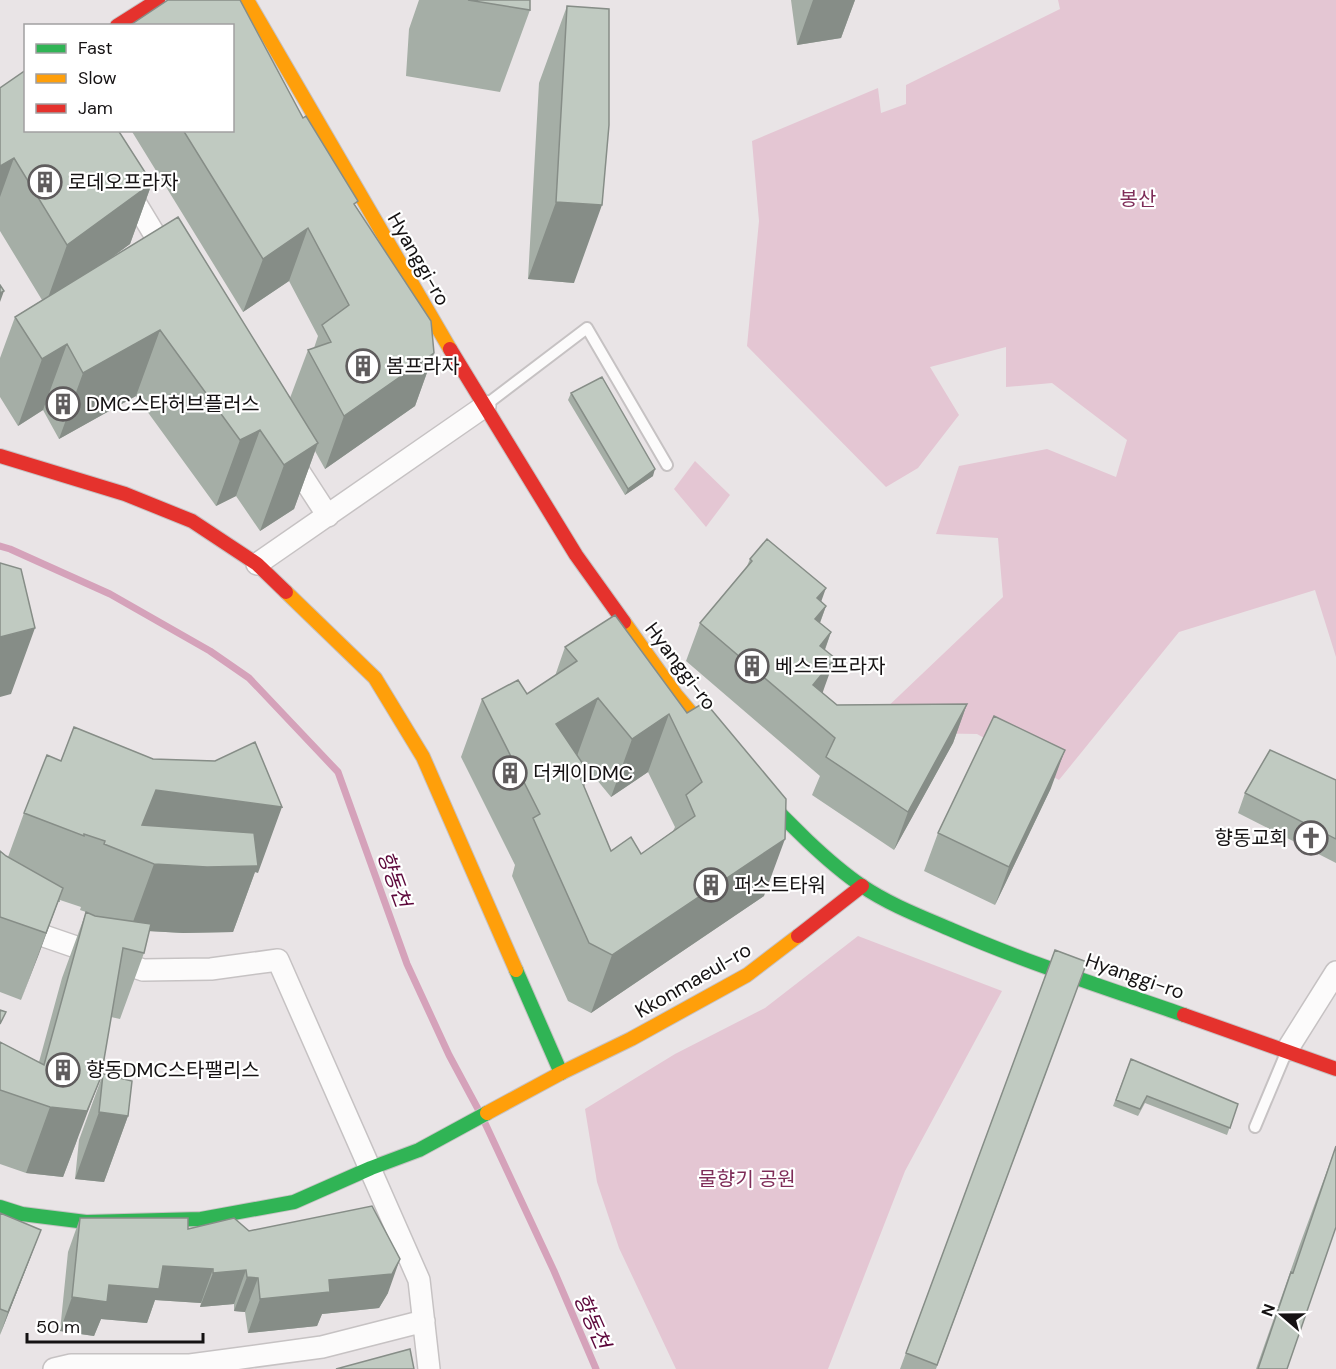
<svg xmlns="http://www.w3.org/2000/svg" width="1336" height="1369" font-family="'DM Sans','Noto Sans KR',sans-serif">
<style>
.green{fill:#e4c6d3}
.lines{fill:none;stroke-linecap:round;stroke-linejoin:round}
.stream{stroke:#d5a2ba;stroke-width:7}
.lane-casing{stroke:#c6c2c3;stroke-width:14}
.street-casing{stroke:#c6c2c3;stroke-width:24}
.fast-casing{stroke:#c6c2c3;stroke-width:16}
.slow-casing{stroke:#c6c2c3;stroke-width:16}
.jam-casing{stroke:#c6c2c3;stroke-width:16}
.lane{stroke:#fcfbfb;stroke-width:10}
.street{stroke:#fcfbfb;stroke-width:21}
.fast{stroke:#30b455;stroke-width:14}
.slow{stroke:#ff9f0a;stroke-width:14}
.jam{stroke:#e5322d;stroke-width:14}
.wall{fill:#a5aea6;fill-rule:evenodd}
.shaded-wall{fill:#868d87}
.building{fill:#c0cac1;stroke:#868d87;stroke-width:1.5;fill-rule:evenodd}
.labels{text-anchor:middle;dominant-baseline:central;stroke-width:4.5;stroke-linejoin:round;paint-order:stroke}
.poi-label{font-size:20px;fill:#151213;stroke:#fff;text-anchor:start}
.park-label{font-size:20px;fill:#7e2c58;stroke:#fff}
.street-label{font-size:20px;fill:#151213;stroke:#fff}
.water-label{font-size:21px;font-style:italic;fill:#5d083b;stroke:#fff}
</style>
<rect width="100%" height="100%" fill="#e9e4e6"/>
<path class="green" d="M 1058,0 L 1336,0 L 1336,657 L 1315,590 L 1179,632 L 1059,780 L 977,734 L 861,732 L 1003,597 L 998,538 L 936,534 L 959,466 L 1047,449 L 1116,477 L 1127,440 L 1052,383 L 1006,387 L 1006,347 L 930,367 L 959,415 L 918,468 L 886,487 L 747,346 L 759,221 L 752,141 L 878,88 L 881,113 L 906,104 L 906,85 L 1060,9 Z
M 695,461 L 730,495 L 706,527 L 674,489 Z
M 858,936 L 1002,991 L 905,1171 L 828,1369 L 676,1369 L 619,1248 L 597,1182 L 585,1109 L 675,1054 L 765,1008 Z"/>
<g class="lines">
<path class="stream" d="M 0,546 L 10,549 L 110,594 L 210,651 L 249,678 L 338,772 L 407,964 L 449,1055 L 478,1109
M 484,1121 L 554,1271 L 596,1369"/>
<g class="lane-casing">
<path id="lane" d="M 487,404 L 587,328 L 667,465
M 1255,1127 L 1286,1053"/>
</g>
<g class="street-casing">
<path id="street" d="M 127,189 L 167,255
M 289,456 L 328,516
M 257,564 L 485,406
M 0,910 L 44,936 L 143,970 L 211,969 L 278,960 L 419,1280 L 429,1369
M 1287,1050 L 1336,972
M 54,1369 L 71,1365 L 190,1365 L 322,1347 L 424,1321"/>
</g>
<g class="fast-casing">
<path id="fast" d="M 758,790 C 786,821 828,863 862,886 C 890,905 922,917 952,930 C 1028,963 1106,988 1184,1015
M 516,970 L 561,1073
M 0,1207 L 22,1214 L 86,1222 L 201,1219 L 294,1202 L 371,1168 L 419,1150 L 487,1113"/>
</g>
<g class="slow-casing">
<path id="slow" d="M 247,0 L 450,349
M 286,592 L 375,678 L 423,757 L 516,970
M 624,622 L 676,695 L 716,742
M 487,1113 L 561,1073 L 631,1039 L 747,975 L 798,936"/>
</g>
<g class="jam-casing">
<path id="jam" d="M 117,26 L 158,0
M 450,349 L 576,555 L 624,622
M 0,456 L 125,494 L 192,521 L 257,564 L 286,592
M 798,936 L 862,886
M 1184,1015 L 1336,1069"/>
</g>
<use href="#lane" class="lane"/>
<use href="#street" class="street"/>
<use href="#fast" class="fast"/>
<use href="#slow" class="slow"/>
<use href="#jam" class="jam"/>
</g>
<path class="wall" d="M 419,0 L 530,0 L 530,10 L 500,92 L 406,76 L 409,29 Z
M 791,0 L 855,0 L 841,38 L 797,45 Z
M 567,6 L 574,283 L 528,279 L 539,83 Z
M 0,88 L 152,183 L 130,244 L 111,258 L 290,398 L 308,350 L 314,348 L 318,336 L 289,281 L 243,312 L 131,130 L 232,130 L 303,118 L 356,207 L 434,353 L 415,406 L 325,469 L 315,451 L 294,509 L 260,531 L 236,496 L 216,506 L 136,396 L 59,439 L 43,410 L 18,426 L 0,397 L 0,358 L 15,317 L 42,300 L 0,231 Z
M 571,393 L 653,476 L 625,495 L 568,400 Z
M 750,559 L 821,602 L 826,606 L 820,623 L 831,632 L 825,650 L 823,693 L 837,705 L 967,704 L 953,743 L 894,850 L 812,795 L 820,776 L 686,661 L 700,623 L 747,566 Z
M 565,647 L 687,713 L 764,896 L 591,1013 L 568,1001 L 512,876 L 515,865 L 461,757 L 482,699 L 527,694 L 555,676 ZM 578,757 L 611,797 L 648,772 L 675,827 L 673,831 L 641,854 L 611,851 L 584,787 Z
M 1336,780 L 1336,863 L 1238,813 L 1245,793 Z
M 1051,788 L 995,905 L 924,871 L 938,833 Z
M 24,813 L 258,873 L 255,872 L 233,932 L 183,933 L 149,931 L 144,953 L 120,1019 L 111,1017 L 76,1143 L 63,1177 L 26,1173 L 0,1164 L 0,1042 L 39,1062 L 62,978 L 86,912 L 80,910 L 81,907 L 60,900 L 60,902 L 58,902 L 21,1000 L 0,992 L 0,851 L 8,857 Z
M 1055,950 L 1057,1043 L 936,1369 L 900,1369 Z
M 1131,1059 L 1238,1104 L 1227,1135 L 1145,1103 L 1138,1116 L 1113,1106 Z
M 103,1074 L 128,1116 L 104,1182 L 75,1179 L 79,1140 Z
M 1336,1146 L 1287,1369 L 1256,1369 L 1300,1244 Z
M 0,1213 L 31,1256 L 0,1335 Z
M 80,1218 L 188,1229 L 249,1231 L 388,1293 L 379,1308 L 322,1314 L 317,1326 L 248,1333 L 245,1312 L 234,1311 L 234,1304 L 200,1307 L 201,1303 L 155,1300 L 147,1323 L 101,1319 L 94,1336 L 60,1331 L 68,1252 Z"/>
<path class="shaded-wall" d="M 813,0 L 855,0 L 841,38 L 797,45 Z
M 14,158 L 0,197 L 0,166 Z
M 152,183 L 130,244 L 45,306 L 67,245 Z
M 556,202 L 602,205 L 574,283 L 528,279 Z
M 308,228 L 289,281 L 243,312 L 263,259 Z
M 4,291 L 0,302 L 0,293 Z
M 160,330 L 136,396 L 59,439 L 83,373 Z
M 67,344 L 43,410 L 18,426 L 42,359 Z
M 434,353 L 415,406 L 325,469 L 344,416 Z
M 260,430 L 236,496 L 216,506 L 240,440 Z
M 318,443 L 294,509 L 260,531 L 284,465 Z
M 655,469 L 653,476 L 625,495 L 628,489 Z
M 826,588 L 815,619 L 826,606 L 812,644 L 817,598 Z
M 35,628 L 11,694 L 0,697 L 0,637 Z
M 831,632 L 817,671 L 820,646 Z
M 835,658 L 821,697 L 813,685 Z
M 598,698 L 577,756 L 556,724 Z
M 967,704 L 953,743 L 894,850 L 908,812 Z
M 669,714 L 648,772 L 611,797 L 632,739 Z
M 1065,750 L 1051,788 L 995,905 L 1009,867 Z
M 589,773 L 568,831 L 580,777 Z
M 156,790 L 282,807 L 258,873 L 255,872 L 233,932 L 183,933 L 130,930 L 154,864 L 142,825 Z
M 785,839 L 764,896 L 591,1013 L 612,955 Z
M 63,888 L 39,954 L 21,1000 L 46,933 Z
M 101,1077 L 63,1177 L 26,1173 L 50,1107 Z
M 99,1112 L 128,1116 L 104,1182 L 75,1179 Z
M 41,1230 L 31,1256 L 0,1335 L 8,1312 Z
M 400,1259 L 388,1293 L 379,1308 L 322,1314 L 317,1326 L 248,1333 L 260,1299 L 329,1280 Z
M 163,1266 L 213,1269 L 201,1303 L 155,1300 L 147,1323 L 101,1319 L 94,1336 L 60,1331 L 72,1297 Z
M 246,1270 L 234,1304 L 200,1307 L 213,1273 Z
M 247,1277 L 258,1278 L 245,1312 L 234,1311 Z"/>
<path class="building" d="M 168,0 L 240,0 L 303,118 L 306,116 L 358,201 L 354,204 L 431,321 L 434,353 L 344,416 L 308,350 L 331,342 L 322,325 L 349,305 L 308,228 L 263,259 L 183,130 L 232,130 L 232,26 L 129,26 Z
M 468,0 L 530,0 L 530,10 Z
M 567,6 L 609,9 L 609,125 L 602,205 L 556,202 Z
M 26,70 L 26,130 L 118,130 L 152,183 L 67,245 L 14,158 L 0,166 L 0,88 Z
M 178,217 L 318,443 L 284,465 L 260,430 L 240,440 L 160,330 L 83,373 L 67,344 L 42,359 L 15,317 Z
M 0,285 L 4,291 L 0,293 Z
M 602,377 L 655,469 L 628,489 L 571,393 Z
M 767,539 L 826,588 L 817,598 L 826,606 L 815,619 L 831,632 L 820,646 L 835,658 L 813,685 L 837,705 L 967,704 L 908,812 L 826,757 L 835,738 L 700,623 L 752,561 L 750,559 Z
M 0,563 L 21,569 L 35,628 L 0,637 Z
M 615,615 L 687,713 L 705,702 L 786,799 L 785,839 L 612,955 L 589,943 L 533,818 L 540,814 L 482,699 L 518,680 L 527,694 L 577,661 L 565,647 ZM 598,698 L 632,739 L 669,714 L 702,782 L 686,795 L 695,816 L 641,854 L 631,837 L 611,851 L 580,777 L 589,773 L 556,724 Z
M 994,716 L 1065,750 L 1009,867 L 938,833 Z
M 74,727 L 153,759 L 215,761 L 255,742 L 282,807 L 156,790 L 142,825 L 254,833 L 258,866 L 207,867 L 154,864 L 104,844 L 105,841 L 84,834 L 84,836 L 24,813 L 47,755 L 61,761 Z
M 1270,750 L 1336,780 L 1336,839 L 1245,793 Z
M 0,851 L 6,856 L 63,888 L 46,933 L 0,917 Z
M 86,912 L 95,916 L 151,924 L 144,953 L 123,948 L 101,1077 L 87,1111 L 50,1107 L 0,1090 L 0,1042 L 44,1065 Z
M 1055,950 L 1087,962 L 937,1365 L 906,1353 Z
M 0,1010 L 6,1012 L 0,1024 Z
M 1131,1059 L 1238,1104 L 1230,1128 L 1147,1096 L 1140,1109 L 1116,1100 Z
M 103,1074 L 132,1081 L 128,1116 L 99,1112 Z
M 1336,1146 L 1336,1227 L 1287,1369 L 1258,1369 L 1291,1272 L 1293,1273 Z
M 372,1206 L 400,1259 L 392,1274 L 329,1280 L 330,1292 L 260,1299 L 258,1278 L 247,1277 L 246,1270 L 213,1273 L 213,1269 L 163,1266 L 159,1289 L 109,1285 L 107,1302 L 72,1297 L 80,1218 L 188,1218 L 188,1229 L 234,1218 L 249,1231 Z
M 0,1213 L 41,1230 L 8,1312 L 0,1309 Z
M 410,1349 L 414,1369 L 336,1369 Z"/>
<defs>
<g id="building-ring" transform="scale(1.725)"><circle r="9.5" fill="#fff" stroke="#5f5c5d" stroke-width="1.5"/><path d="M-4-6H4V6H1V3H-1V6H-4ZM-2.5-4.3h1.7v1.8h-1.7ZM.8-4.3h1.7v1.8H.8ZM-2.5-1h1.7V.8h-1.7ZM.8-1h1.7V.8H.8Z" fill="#5f5c5d"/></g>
<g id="church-ring" transform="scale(1.725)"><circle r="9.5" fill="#fff" stroke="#5f5c5d" stroke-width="1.5"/><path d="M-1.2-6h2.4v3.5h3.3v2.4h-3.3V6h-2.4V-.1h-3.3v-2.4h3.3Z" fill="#5f5c5d"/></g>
</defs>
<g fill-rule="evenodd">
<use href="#building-ring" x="45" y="182"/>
<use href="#building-ring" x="363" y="366"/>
<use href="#building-ring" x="63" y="404"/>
<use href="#building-ring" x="752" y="666"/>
<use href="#building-ring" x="510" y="773"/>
<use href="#church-ring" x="1311" y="838"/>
<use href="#building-ring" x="711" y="885"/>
<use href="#building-ring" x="63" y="1070"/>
</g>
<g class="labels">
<g class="poi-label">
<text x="68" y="182">로데오프라자</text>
<text x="386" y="366">봄프라자</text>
<text x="86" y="404">DMC스타허브플러스</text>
<text x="775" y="666">베스트프라자</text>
<text x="533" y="773">더케이DMC</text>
<text x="1288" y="838" text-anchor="end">향동교회</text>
<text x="734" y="885">퍼스트타워</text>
<text x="86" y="1070">향동DMC스타팰리스</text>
</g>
<g class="park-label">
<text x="1138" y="199">봉산</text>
<text x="747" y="1179">물향기 공원</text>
</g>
<g class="street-label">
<text transform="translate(419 259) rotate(60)">Hyanggi-ro</text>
<text transform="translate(681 666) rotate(53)">Hyanggi-ro</text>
<text transform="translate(1135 976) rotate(19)">Hyanggi-ro</text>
<text transform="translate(693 980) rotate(-30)">Kkonmaeul-ro</text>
</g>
<g class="water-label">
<text transform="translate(394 879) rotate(70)">향동천</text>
<text transform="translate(592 1321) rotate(66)">향동천</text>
</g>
</g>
<rect x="24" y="24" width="210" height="108" fill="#ffffff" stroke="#a1a0a1" stroke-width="1.5"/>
<rect x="36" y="44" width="30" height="9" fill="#30b455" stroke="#a1a0a1" stroke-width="1.5"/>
<text x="78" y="54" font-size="18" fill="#151213">Fast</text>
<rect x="36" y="74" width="30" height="9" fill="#ff9f0a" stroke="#a1a0a1" stroke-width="1.5"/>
<text x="78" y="84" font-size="18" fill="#151213">Slow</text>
<rect x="36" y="104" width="30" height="9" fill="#e5322d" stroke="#a1a0a1" stroke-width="1.5"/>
<text x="78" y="114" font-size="18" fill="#151213">Jam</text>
<g transform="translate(1282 1315) rotate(290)" stroke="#ffffff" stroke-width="4.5" paint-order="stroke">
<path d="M0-4.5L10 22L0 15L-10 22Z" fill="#151213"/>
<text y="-9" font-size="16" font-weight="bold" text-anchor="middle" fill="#151213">N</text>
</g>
<path d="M27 1333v9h176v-9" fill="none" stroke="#151213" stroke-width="3"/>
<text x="36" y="1333" font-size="18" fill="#151213" stroke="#ffffff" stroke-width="4.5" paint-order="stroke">50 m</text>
</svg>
